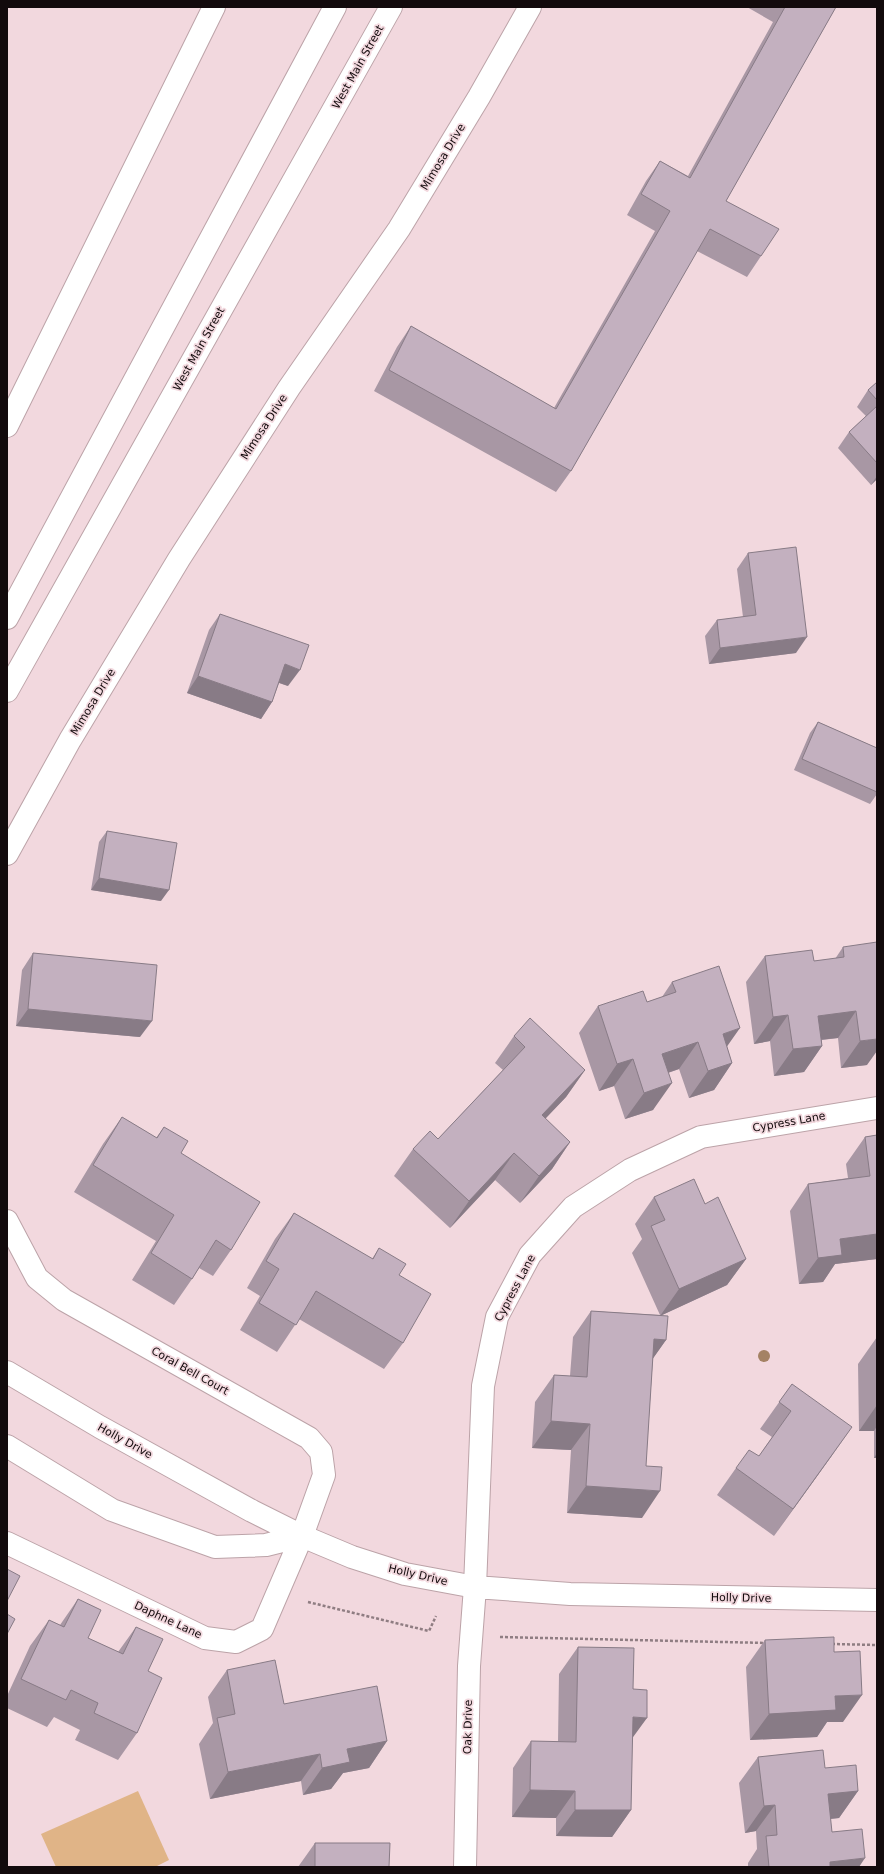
<svg xmlns="http://www.w3.org/2000/svg" width="884" height="1874" font-family="'DejaVu Sans',sans-serif">
<style>
.green{fill:#e0b487}
.lines{fill:none;stroke-linecap:round;stroke-linejoin:round}
.street-casing{stroke:#bca3a8;stroke-width:24}
.primary-casing{stroke:#bca3a8;stroke-width:24}
.path{stroke:#8f7d82;stroke-width:2.5;stroke-dasharray:3 2;stroke-linecap:butt}
.street{stroke:#fff;stroke-width:22}
.primary{stroke:#fff;stroke-width:22}
.tree{fill:#a48264}
.wall{fill:#a897a4}
.shaded-wall{fill:#887b86}
.building{fill:#c3b0bf;stroke:#887b86}
.labels{text-anchor:middle;dominant-baseline:central;stroke-width:3.5;stroke-linejoin:round;paint-order:stroke}
.street-label{font-size:11px;fill:#120a0c;stroke:#f2d8de}
</style>
<rect width="100%" height="100%" fill="#f2d8de"/>
<path class="green" d="M 138,1791 L 169,1860 L 155,1867 L 56,1867 L 41,1834 Z"/>
<g class="lines">
<g class="street-casing">
<path id="street" d="M 7,426 L 214,7
M 7,854 L 70,740 L 179,559 L 289,388 L 399,229 L 479,97 L 530,7
M 7,1221 L 37,1278 L 64,1300 L 309,1438 L 321,1452 L 324,1475 L 302,1536 L 262,1629 L 236,1642 L 205,1638 L 7,1543
M 7,1372 L 100,1427 L 252,1511 L 302,1536 L 352,1557 L 405,1574 L 475,1587 L 570,1594 L 877,1600
M 7,1446 L 112,1510 L 215,1547 L 266,1545 L 302,1536
M 465,1867 L 469,1666 L 475,1587 L 483,1386 L 497,1317 L 530,1255 L 573,1207 L 630,1170 L 701,1137 L 877,1108"/>
</g>
<g class="primary-casing">
<path id="primary" d="M 7,618 L 335,7
M 7,691 L 391,7"/>
</g>
<path class="path" d="M 308,1602 L 429,1631 L 436,1616
M 500,1637 L 767,1643
M 832,1644 L 877,1645"/>
<use href="#street" class="street"/>
<use href="#primary" class="primary"/>
</g>
<circle class="tree" cx="764" cy="1356" r="6"/>
<path class="wall" d="M 747,7 L 836,7 L 726,201 L 761,256 L 747,277 L 697,251 L 571,471 L 556,492 L 374,391 L 397,347 L 411,326 L 554,408 L 655,231 L 627,215 L 646,181 L 660,161 L 688,176 L 773,22 Z
M 877,382 L 877,479 L 871,485 L 838,448 L 849,432 L 866,416 L 857,407 L 868,390 Z
M 748,553 L 796,653 L 709,664 L 705,636 L 717,620 L 743,617 L 737,569 Z
M 220,614 L 288,686 L 279,683 L 272,702 L 261,719 L 187,693 L 209,630 Z
M 818,722 L 877,748 L 877,794 L 870,804 L 794,770 L 810,733 Z
M 107,831 L 161,901 L 91,890 L 99,842 Z
M 843,947 L 867,1065 L 841,1068 L 838,1038 L 822,1040 L 822,1046 L 804,1072 L 774,1076 L 770,1041 L 754,1044 L 746,982 L 765,956 L 814,961 L 835,959 Z
M 33,953 L 140,1037 L 16,1026 L 22,970 Z
M 672,982 L 727,1047 L 732,1063 L 714,1090 L 689,1098 L 679,1069 L 668,1073 L 653,1110 L 625,1119 L 614,1086 L 599,1091 L 579,1033 L 598,1006 L 647,1002 L 662,997 Z
M 514,1036 L 585,1070 L 566,1097 L 545,1119 L 570,1142 L 552,1169 L 520,1203 L 495,1180 L 450,1228 L 394,1176 L 413,1149 L 438,1139 L 503,1070 L 495,1063 Z
M 122,1117 L 156,1138 L 164,1127 L 181,1153 L 231,1250 L 213,1276 L 199,1268 L 192,1279 L 174,1305 L 132,1280 L 156,1241 L 74,1192 L 103,1144 Z
M 877,1135 L 877,1259 L 835,1264 L 823,1282 L 799,1284 L 790,1211 L 808,1184 L 848,1178 L 846,1164 L 865,1137 Z
M 654,1197 L 705,1204 L 746,1259 L 727,1285 L 662,1315 L 666,1340 L 653,1358 L 642,1518 L 567,1513 L 571,1450 L 532,1448 L 535,1402 L 554,1375 L 570,1376 L 573,1337 L 591,1311 L 660,1315 L 632,1253 L 642,1239 L 635,1224 Z
M 294,1213 L 372,1259 L 379,1248 L 399,1275 L 403,1343 L 384,1369 L 299,1319 L 277,1352 L 240,1330 L 260,1296 L 247,1288 L 275,1239 Z
M 877,1337 L 877,1458 L 874,1458 L 874,1431 L 859,1431 L 858,1364 Z
M 792,1384 L 833,1454 L 774,1536 L 717,1495 L 736,1468 L 759,1456 L 772,1437 L 760,1429 Z
M 78,1599 L 88,1638 L 118,1652 L 136,1627 L 148,1671 L 137,1733 L 118,1760 L 75,1740 L 80,1730 L 54,1717 L 47,1727 L 7,1708 L 7,1696 L 30,1646 L 49,1620 L 60,1625 Z
M 765,1640 L 834,1652 L 843,1722 L 827,1722 L 817,1737 L 750,1740 L 746,1667 Z
M 578,1647 L 632,1738 L 631,1810 L 612,1837 L 556,1836 L 556,1818 L 512,1817 L 513,1768 L 531,1741 L 558,1742 L 559,1674 Z
M 227,1670 L 284,1704 L 387,1741 L 369,1768 L 343,1773 L 331,1789 L 303,1795 L 301,1781 L 210,1799 L 199,1744 L 213,1723 L 208,1697 Z
M 758,1757 L 825,1768 L 858,1791 L 839,1818 L 830,1819 L 832,1832 L 859,1867 L 748,1867 L 748,1863 L 757,1849 L 756,1831 L 745,1833 L 739,1783 Z
M 315,1843 L 389,1867 L 298,1867 Z"/>
<path class="shaded-wall" d="M 877,476 L 877,479 L 871,485 Z
M 807,637 L 796,653 L 709,664 L 720,648 Z
M 285,664 L 300,670 L 288,686 L 274,681 Z
M 198,676 L 272,702 L 261,719 L 187,693 Z
M 99,878 L 169,890 L 161,901 L 91,890 Z
M 28,1009 L 152,1021 L 140,1037 L 16,1026 Z
M 856,1011 L 838,1038 L 799,1042 L 818,1016 Z
M 788,1015 L 770,1041 L 754,1044 L 773,1017 Z
M 740,1028 L 721,1055 L 723,1034 Z
M 877,1039 L 877,1051 L 867,1065 L 841,1068 L 860,1041 Z
M 698,1042 L 679,1069 L 643,1081 L 662,1054 Z
M 822,1046 L 804,1072 L 774,1076 L 793,1049 Z
M 633,1059 L 614,1086 L 599,1091 L 617,1064 Z
M 732,1063 L 714,1090 L 689,1098 L 708,1071 Z
M 585,1070 L 566,1097 L 523,1142 L 542,1115 Z
M 672,1083 L 653,1110 L 625,1119 L 644,1093 Z
M 570,1142 L 552,1169 L 520,1203 L 539,1176 Z
M 514,1153 L 495,1180 L 450,1228 L 469,1201 Z
M 877,1234 L 877,1259 L 835,1264 L 823,1282 L 799,1284 L 818,1258 L 840,1239 Z
M 746,1259 L 727,1285 L 660,1316 L 679,1289 Z
M 654,1339 L 666,1340 L 647,1367 Z
M 877,1405 L 877,1426 L 874,1431 L 859,1431 Z
M 551,1421 L 590,1424 L 571,1450 L 532,1448 Z
M 852,1427 L 833,1454 L 774,1536 L 793,1509 Z
M 877,1453 L 877,1458 L 874,1458 Z
M 586,1486 L 660,1491 L 642,1518 L 567,1513 Z
M 862,1695 L 843,1722 L 827,1722 L 817,1737 L 750,1740 L 769,1714 L 835,1696 Z
M 633,1717 L 647,1718 L 628,1744 Z
M 387,1741 L 369,1768 L 343,1773 L 331,1789 L 303,1795 L 322,1768 L 347,1749 Z
M 320,1754 L 301,1781 L 210,1799 L 228,1772 Z
M 530,1790 L 575,1791 L 556,1818 L 512,1817 Z
M 858,1791 L 839,1818 L 809,1821 L 828,1794 Z
M 775,1805 L 756,1831 L 745,1833 L 764,1806 Z
M 575,1810 L 631,1810 L 612,1837 L 556,1836 Z
M 865,1858 L 859,1867 L 826,1867 L 830,1862 Z"/>
<path class="building" d="M 785,7 L 836,7 L 726,201 L 779,229 L 761,256 L 710,229 L 571,471 L 389,370 L 411,326 L 556,409 L 670,211 L 641,194 L 660,161 L 690,178 Z
M 877,382 L 877,400 L 868,390 Z
M 877,406 L 877,463 L 849,432 Z
M 796,547 L 807,637 L 720,648 L 717,620 L 756,615 L 748,553 Z
M 220,614 L 309,645 L 300,670 L 285,664 L 272,702 L 198,676 Z
M 818,722 L 877,748 L 877,792 L 802,759 Z
M 107,831 L 177,843 L 169,890 L 99,878 Z
M 877,942 L 877,1039 L 860,1041 L 856,1011 L 818,1016 L 822,1046 L 793,1049 L 788,1015 L 773,1017 L 765,956 L 812,950 L 814,961 L 844,957 L 843,947 Z
M 33,953 L 157,965 L 152,1021 L 28,1009 Z
M 719,966 L 740,1028 L 723,1034 L 732,1063 L 708,1071 L 698,1042 L 662,1054 L 672,1083 L 644,1093 L 633,1059 L 617,1064 L 598,1006 L 643,991 L 647,1002 L 676,992 L 672,982 Z
M 530,1018 L 585,1070 L 542,1115 L 570,1142 L 539,1176 L 514,1153 L 469,1201 L 413,1149 L 430,1131 L 438,1139 L 525,1047 L 514,1036 Z
M 122,1117 L 157,1138 L 164,1127 L 188,1141 L 181,1153 L 260,1202 L 231,1250 L 216,1240 L 192,1279 L 151,1253 L 174,1215 L 93,1165 Z
M 877,1135 L 877,1234 L 840,1239 L 842,1255 L 818,1258 L 808,1184 L 870,1176 L 865,1137 Z
M 694,1179 L 705,1204 L 718,1197 L 746,1259 L 679,1289 L 651,1226 L 665,1220 L 654,1197 Z
M 294,1213 L 373,1259 L 379,1248 L 406,1264 L 399,1275 L 431,1294 L 403,1343 L 316,1291 L 296,1325 L 259,1303 L 279,1269 L 266,1261 Z
M 591,1311 L 668,1316 L 666,1340 L 654,1339 L 646,1466 L 662,1467 L 660,1491 L 586,1486 L 590,1424 L 551,1421 L 554,1375 L 587,1377 Z
M 792,1384 L 852,1427 L 793,1509 L 736,1468 L 749,1450 L 759,1456 L 791,1411 L 779,1402 Z
M 7,1569 L 20,1576 L 7,1601 Z
M 78,1599 L 101,1610 L 88,1638 L 123,1654 L 136,1627 L 163,1639 L 148,1671 L 162,1678 L 137,1733 L 94,1713 L 98,1703 L 71,1690 L 66,1700 L 21,1679 L 49,1620 L 64,1627 Z
M 7,1614 L 15,1619 L 7,1634 Z
M 834,1637 L 834,1652 L 860,1651 L 862,1695 L 835,1696 L 836,1710 L 769,1714 L 765,1640 Z
M 578,1647 L 634,1648 L 633,1689 L 647,1690 L 647,1718 L 633,1717 L 631,1810 L 575,1810 L 575,1791 L 530,1790 L 531,1741 L 576,1742 Z
M 275,1660 L 284,1704 L 377,1686 L 387,1741 L 347,1749 L 350,1762 L 322,1768 L 320,1754 L 228,1772 L 217,1718 L 235,1714 L 227,1670 Z
M 823,1750 L 825,1768 L 856,1765 L 858,1791 L 828,1794 L 832,1832 L 862,1829 L 865,1858 L 830,1862 L 830,1867 L 769,1867 L 766,1836 L 777,1835 L 775,1805 L 764,1806 L 758,1757 Z
M 315,1843 L 390,1843 L 389,1867 L 315,1867 Z"/>
<g class="labels">
<g class="street-label">
<text transform="translate(358 67) rotate(-61)">West Main Street</text>
<text transform="translate(443 157) rotate(-59)">Mimosa Drive</text>
<text transform="translate(199 349) rotate(-61)">West Main Street</text>
<text transform="translate(264 427) rotate(-57)">Mimosa Drive</text>
<text transform="translate(93 702) rotate(-59)">Mimosa Drive</text>
<text transform="translate(789 1122) rotate(-10)">Cypress Lane</text>
<text transform="translate(515 1288) rotate(-62)">Cypress Lane</text>
<text transform="translate(190 1371) rotate(29)">Coral Bell Court</text>
<text transform="translate(125 1441) rotate(29)">Holly Drive</text>
<text transform="translate(418 1575) rotate(13)">Holly Drive</text>
<text transform="translate(741 1598) rotate(1)">Holly Drive</text>
<text transform="translate(168 1620) rotate(25)">Daphne Lane</text>
<text transform="translate(468 1727) rotate(-89)">Oak Drive</text>
</g>
</g>
<rect width="884" height="1874" fill="none" stroke="#120a0c" stroke-width="16"/>
</svg>
